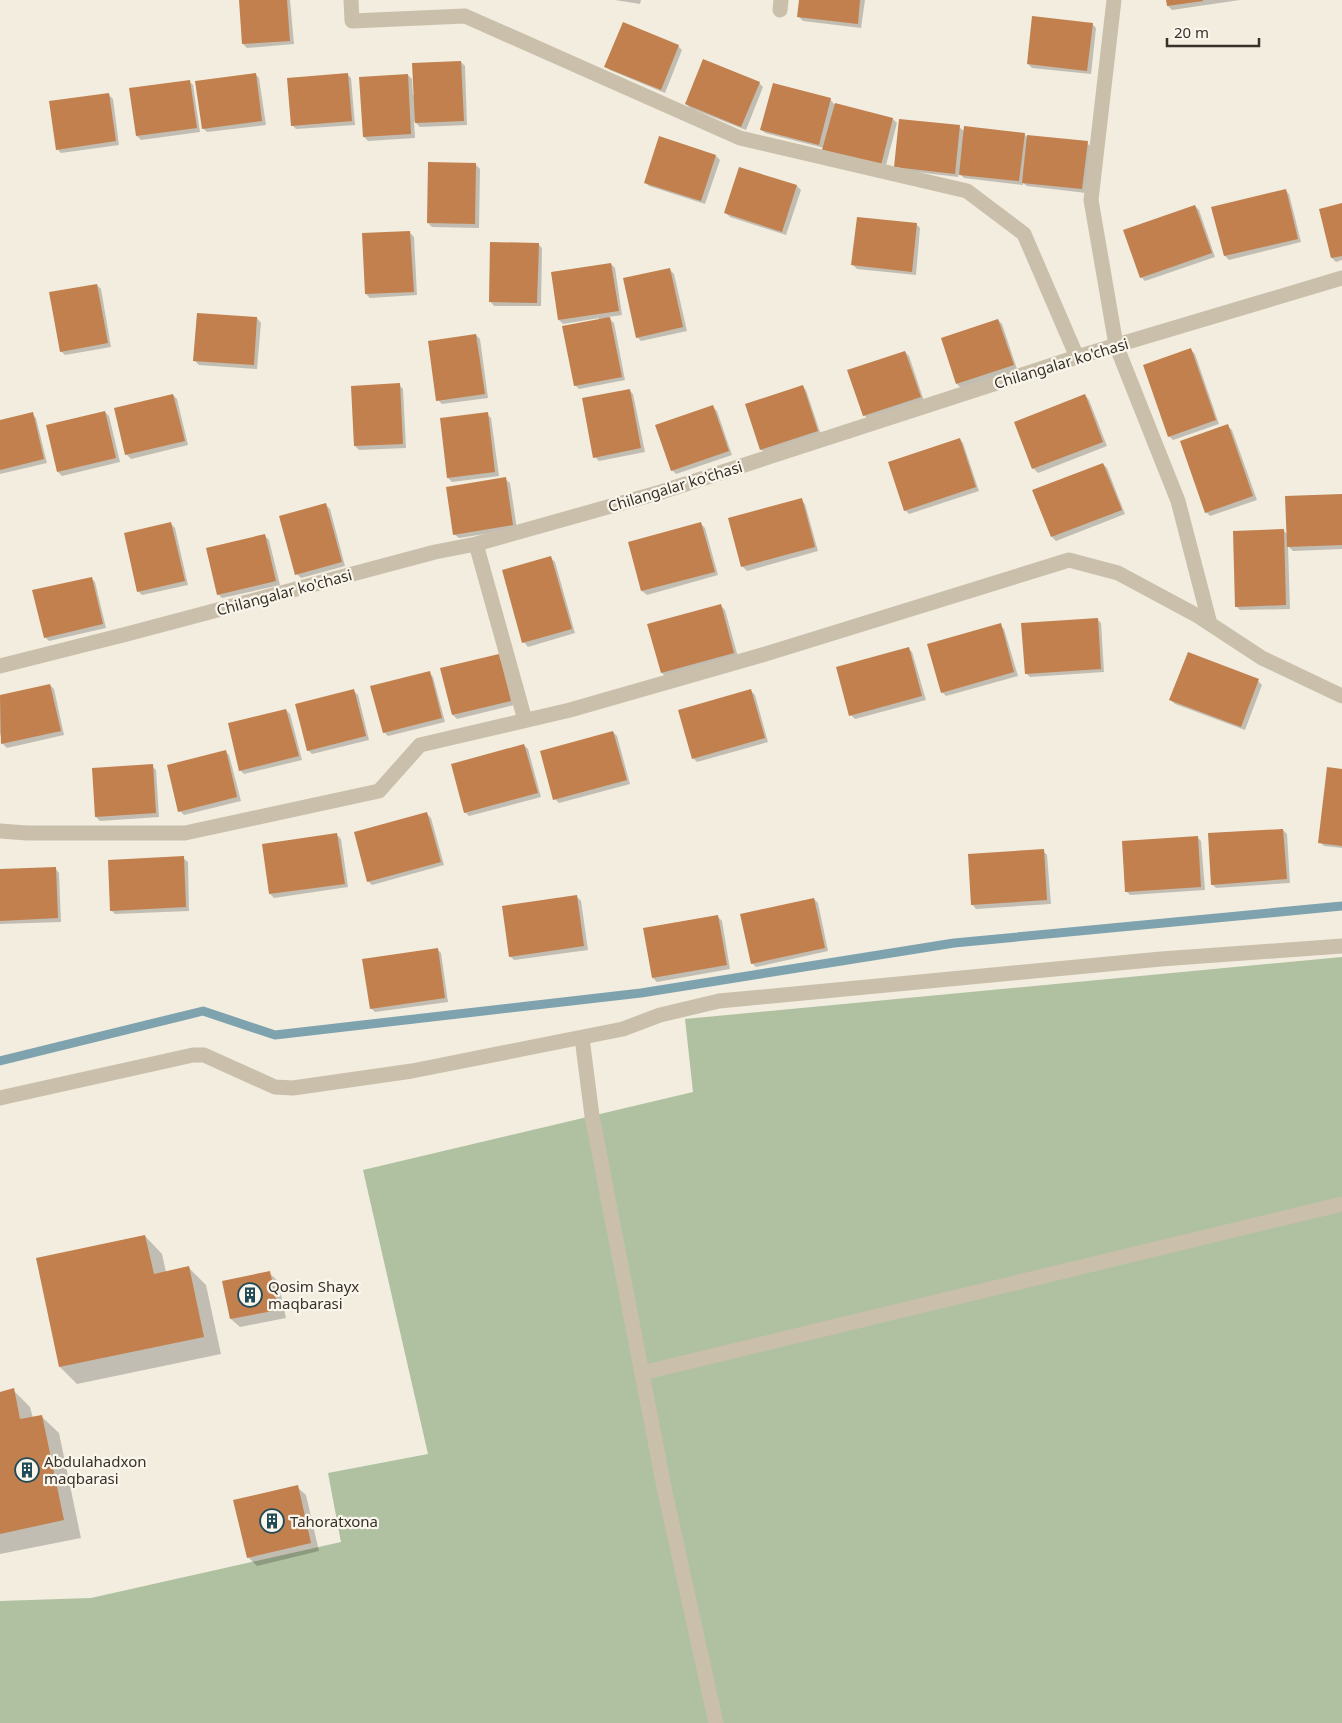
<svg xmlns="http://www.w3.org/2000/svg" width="1342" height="1723" font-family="'Noto Sans',sans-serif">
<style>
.green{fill:#afc1a0}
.shadow{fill:#0003}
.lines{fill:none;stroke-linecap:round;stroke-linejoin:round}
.stream{stroke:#7fa3ae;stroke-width:9}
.building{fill:#c1804e}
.lane{stroke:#cabfab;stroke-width:15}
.street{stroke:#cabfab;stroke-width:15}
.labels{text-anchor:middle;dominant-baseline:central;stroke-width:4.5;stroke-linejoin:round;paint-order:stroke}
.street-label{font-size:15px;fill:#38312a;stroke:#faf6ec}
.poi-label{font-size:15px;fill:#38312a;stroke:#faf6ec;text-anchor:start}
</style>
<rect width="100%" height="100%" fill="#f2eddf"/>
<path class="green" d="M 1342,957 L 1342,1723 L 0,1723 L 0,1601 L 91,1598 L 341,1542 L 328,1473 L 428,1454 L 363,1170 L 693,1092 L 685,1019 Z"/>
<path class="shadow" d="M 240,0 L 290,0 L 294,44 L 247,48 L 243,44 Z
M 615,0 L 641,0 L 640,4 Z
M 800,0 L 865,0 L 861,28 L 803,21 L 799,17 Z
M 1167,0 L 1240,0 L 1172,10 L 1168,6 Z
M 1092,24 L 1096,28 L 1091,74 L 1032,68 L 1028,64 Z
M 678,46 L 682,50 L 665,93 L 610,70 L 606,66 Z
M 461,62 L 465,66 L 467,125 L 420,127 L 414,121 L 415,138 L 368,141 L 364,137 L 408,75 L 412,79 L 413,95 L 415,95 Z
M 255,74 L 259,78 L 266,125 L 207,132 L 203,128 Z
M 347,74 L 351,78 L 355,125 L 296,129 L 292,125 Z
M 189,81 L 193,85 L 200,132 L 141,140 L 137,136 Z
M 759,83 L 763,87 L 746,130 L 690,108 L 686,104 Z
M 109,95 L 113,99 L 119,145 L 61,153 L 57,149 Z
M 830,99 L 834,104 L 893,119 L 897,123 L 885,169 L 824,148 L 765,133 L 761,129 Z
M 900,120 L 959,127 L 965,132 L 1024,134 L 1028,138 L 1087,143 L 1091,147 L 1086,193 L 1027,186 L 1023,183 L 1023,185 L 964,178 L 959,173 L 958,177 L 900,170 Z
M 659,138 L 716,156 L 720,160 L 705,204 L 649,186 L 645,182 Z
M 476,165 L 480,169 L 479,228 L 432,227 L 428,223 Z
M 740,168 L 797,186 L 801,190 L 786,235 L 730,217 L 726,213 Z
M 1285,190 L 1289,194 L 1301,242 L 1229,260 L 1225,256 L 1213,208 Z
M 1342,205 L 1342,260 L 1336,262 L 1332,258 L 1321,210 Z
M 1195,206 L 1199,210 L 1215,257 L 1145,281 L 1141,277 Z
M 916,224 L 920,228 L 916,275 L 857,269 L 853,265 Z
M 410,233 L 414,237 L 417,295 L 370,298 L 366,294 Z
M 538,244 L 542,248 L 541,306 L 494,306 L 490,301 Z
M 611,264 L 615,268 L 622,315 L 608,317 L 614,323 L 625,380 L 579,389 L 575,385 L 599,318 L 563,324 L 559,320 Z
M 670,270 L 674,274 L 687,331 L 641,341 L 637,337 Z
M 97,285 L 101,289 L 111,347 L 65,355 L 61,351 Z
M 257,318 L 261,323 L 257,369 L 199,365 L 195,361 Z
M 998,320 L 1002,324 L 1017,369 L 961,388 L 957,384 Z
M 476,335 L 480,339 L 488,398 L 442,404 L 438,400 Z
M 1191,350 L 1195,354 L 1219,424 L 1173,440 L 1169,436 Z
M 905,352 L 909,356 L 924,401 L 868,419 L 864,415 Z
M 399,385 L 403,389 L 406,448 L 359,450 L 355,446 Z
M 802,386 L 806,390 L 821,435 L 765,453 L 761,449 Z
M 629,390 L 633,394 L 645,452 L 599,461 L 595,457 Z
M 173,395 L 177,399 L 188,445 L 131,459 L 127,455 L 116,409 Z
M 1085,395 L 1089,400 L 1107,446 L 1038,473 L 1034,469 L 1016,422 Z
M 713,407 L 717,411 L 732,455 L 676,474 L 672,470 Z
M 105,412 L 109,416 L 120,462 L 62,476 L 58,472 Z
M 32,414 L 36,418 L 47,463 L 0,474 L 0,421 Z
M 487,414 L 491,418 L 499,476 L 452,482 L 448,478 Z
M 1228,426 L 1232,430 L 1257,500 L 1210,516 L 1206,512 Z
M 959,439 L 963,443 L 979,491 L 909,514 L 905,510 Z
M 1103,464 L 1107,468 L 1125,514 L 1056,541 L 1052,537 Z
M 505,479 L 510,483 L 517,529 L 459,538 L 454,534 Z
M 1342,495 L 1342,549 L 1293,551 L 1288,546 L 1290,609 L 1240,610 L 1236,606 L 1283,530 L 1288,535 Z
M 801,500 L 805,504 L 818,551 L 747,571 L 743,567 L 730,519 Z
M 326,505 L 330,509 L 345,566 L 301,578 L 297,574 Z
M 171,524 L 175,528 L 188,585 L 142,595 L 138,591 Z
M 701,524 L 705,528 L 718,575 L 647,595 L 642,591 L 630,543 Z
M 265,536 L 269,540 L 280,585 L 222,598 L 218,594 Z
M 551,558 L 555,562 L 575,633 L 528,647 L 524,642 Z
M 91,578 L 95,582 L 106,628 L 49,641 L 45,637 Z
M 721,606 L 725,610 L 738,657 L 666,677 L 662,673 Z
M 1097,619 L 1101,623 L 1104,672 L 1030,677 L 1026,673 Z
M 1000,625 L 1004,629 L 1018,676 L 946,696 L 942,692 Z
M 908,648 L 912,652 L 926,700 L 855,719 L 851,715 Z
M 503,659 L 514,705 L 457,719 L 453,715 L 442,669 Z
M 429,673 L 433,677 L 445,722 L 388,736 L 384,732 Z
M 1258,681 L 1262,685 L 1245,730 L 1175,704 L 1171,700 Z
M 50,685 L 54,689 L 64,735 L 7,748 L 3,744 L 0,733 L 0,696 Z
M 354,691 L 358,695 L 369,740 L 312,754 L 308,750 Z
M 751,691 L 755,695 L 768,742 L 697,762 L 693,758 Z
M 286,710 L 290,714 L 302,760 L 244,774 L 240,770 Z
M 613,732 L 617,736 L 630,784 L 559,803 L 555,799 Z
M 524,745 L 528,749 L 541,797 L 469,816 L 465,812 Z
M 225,751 L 229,755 L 241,801 L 184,815 L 180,811 Z
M 152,766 L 156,770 L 159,817 L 100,821 L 96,817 Z
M 1342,770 L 1342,848 L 1324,846 L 1320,842 Z
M 427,814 L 431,818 L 444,865 L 372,885 L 368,881 Z
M 1283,830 L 1287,834 L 1290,883 L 1216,888 L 1212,884 Z
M 337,835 L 341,839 L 348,887 L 274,898 L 270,894 Z
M 1197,837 L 1201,841 L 1205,890 L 1130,895 L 1126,891 Z
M 1043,851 L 1047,855 L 1051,904 L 976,909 L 972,904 Z
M 183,858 L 188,862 L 189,911 L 115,914 L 111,910 Z
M 55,868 L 59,873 L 61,922 L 0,924 L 0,871 Z
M 577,897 L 581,901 L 588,950 L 514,960 L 510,956 Z
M 814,899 L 818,903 L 828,951 L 756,967 L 752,963 Z
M 718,917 L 722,921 L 730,969 L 657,982 L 653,978 Z
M 437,949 L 441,953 L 448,1002 L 375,1012 L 371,1008 Z
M 145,1236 L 162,1254 L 166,1272 L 189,1268 L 206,1285 L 221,1354 L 77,1384 L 60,1367 L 37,1259 Z
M 269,1273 L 278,1281 L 286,1318 L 240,1327 L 231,1319 L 224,1282 Z
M 13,1390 L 30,1407 L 33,1418 L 41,1416 L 59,1433 L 81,1538 L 0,1554 L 0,1393 Z
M 297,1487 L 306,1495 L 319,1551 L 257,1566 L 248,1557 Z"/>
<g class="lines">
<path class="stream" d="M 0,1061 L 203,1011 L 275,1035 L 641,993 L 954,943 L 1342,906"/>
</g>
<path class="building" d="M 239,0 L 287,0 L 290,41 L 242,44 Z
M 799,0 L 860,0 L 858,24 L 797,17 Z
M 1166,0 L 1203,0 L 1203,1 L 1167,6 Z
M 1032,16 L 1093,23 L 1087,71 L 1027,64 Z
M 623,22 L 679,45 L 661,90 L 604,67 Z
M 703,59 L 760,82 L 741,127 L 685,104 Z
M 461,61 L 464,121 L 415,123 L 412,63 Z
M 256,73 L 262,121 L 202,129 L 195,81 Z
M 348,73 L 352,121 L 291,126 L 287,78 Z
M 408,74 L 411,134 L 363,137 L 359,77 Z
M 190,80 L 197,128 L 136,136 L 129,88 Z
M 773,83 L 831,98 L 819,145 L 760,130 Z
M 109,93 L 116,141 L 56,150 L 49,101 Z
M 835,103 L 893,118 L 881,165 L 822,150 Z
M 899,119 L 960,125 L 955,174 L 894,167 Z
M 964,126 L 1025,133 L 1019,181 L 959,175 Z
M 1027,135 L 1088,141 L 1082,189 L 1022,183 Z
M 659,136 L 716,155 L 701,201 L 644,183 Z
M 428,162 L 476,163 L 475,224 L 427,223 Z
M 739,167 L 797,185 L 782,232 L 724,213 Z
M 1286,189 L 1298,239 L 1224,256 L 1211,207 Z
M 1342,203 L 1342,256 L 1331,258 L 1319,209 Z
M 1195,205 L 1212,253 L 1140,278 L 1123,230 Z
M 857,217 L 917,223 L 912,272 L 851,265 Z
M 410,231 L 414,292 L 365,294 L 362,233 Z
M 490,242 L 539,243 L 537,303 L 489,302 Z
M 611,263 L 619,311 L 558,320 L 551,272 Z
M 670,268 L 683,327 L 636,338 L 623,278 Z
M 97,284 L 108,343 L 60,352 L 49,292 Z
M 197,313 L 257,317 L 254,365 L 193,361 Z
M 610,317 L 622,377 L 574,386 L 562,326 Z
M 998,319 L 1014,365 L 956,384 L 941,338 Z
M 476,334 L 485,394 L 436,401 L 428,341 Z
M 1191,348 L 1216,420 L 1168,437 L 1143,365 Z
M 905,351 L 921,397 L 863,416 L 847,370 Z
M 400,383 L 403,444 L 354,446 L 351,386 Z
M 803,385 L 818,431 L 760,450 L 745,404 Z
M 630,389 L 641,448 L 593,458 L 582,398 Z
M 173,394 L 185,441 L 125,455 L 114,408 Z
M 1085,394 L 1103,442 L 1032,469 L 1014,422 Z
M 713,405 L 729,451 L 671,471 L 655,425 Z
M 105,411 L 116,458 L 57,472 L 46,425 Z
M 33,412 L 44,459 L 0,470 L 0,420 Z
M 488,412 L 495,472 L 447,478 L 440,418 Z
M 1228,424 L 1253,496 L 1205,513 L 1180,441 Z
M 960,438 L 976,487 L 904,511 L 888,462 Z
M 1103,463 L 1122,510 L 1051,537 L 1032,490 Z
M 506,477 L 513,525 L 453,535 L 446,487 Z
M 1342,494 L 1342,545 L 1287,547 L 1285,496 Z
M 802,498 L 815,547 L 741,567 L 728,518 Z
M 326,503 L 342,562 L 295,575 L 279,516 Z
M 171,522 L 185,581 L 137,592 L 124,533 Z
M 701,522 L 715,572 L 641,591 L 628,542 Z
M 1284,529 L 1286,605 L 1235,607 L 1233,531 Z
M 265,534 L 276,581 L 217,595 L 206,548 Z
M 551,556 L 572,629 L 522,643 L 502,570 Z
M 92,577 L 103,624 L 44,638 L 32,590 Z
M 721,604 L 734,653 L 661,673 L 647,624 Z
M 1098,618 L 1101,669 L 1025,674 L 1021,623 Z
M 1001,623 L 1014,672 L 941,693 L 927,644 Z
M 909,647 L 922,696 L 849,716 L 836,667 Z
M 1188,652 L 1259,679 L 1241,727 L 1169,700 Z
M 499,654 L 511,701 L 452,715 L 440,668 Z
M 430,671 L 442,718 L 383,733 L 370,686 Z
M 50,684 L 61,731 L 1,744 L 0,695 Z
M 354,689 L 366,736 L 307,751 L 295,704 Z
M 751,689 L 765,738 L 692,759 L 678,710 Z
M 286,709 L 299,756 L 239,771 L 228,723 Z
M 613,731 L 627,780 L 553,800 L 540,751 Z
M 524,744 L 538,793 L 464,813 L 451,764 Z
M 226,750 L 237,797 L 178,812 L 167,765 Z
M 153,764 L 156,813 L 95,817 L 92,768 Z
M 1327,767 L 1342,769 L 1342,846 L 1318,843 Z
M 427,812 L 441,862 L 367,882 L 354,832 Z
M 1283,829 L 1287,879 L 1211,885 L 1208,833 Z
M 337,833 L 345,884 L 269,894 L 262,844 Z
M 1198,836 L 1201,887 L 1125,892 L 1122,841 Z
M 1044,849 L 1047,900 L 971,905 L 968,854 Z
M 184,856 L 186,907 L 110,911 L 108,860 Z
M 56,867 L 58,918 L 0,921 L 0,869 Z
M 577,895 L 584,946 L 509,957 L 502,906 Z
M 814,898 L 825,948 L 751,964 L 740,914 Z
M 718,915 L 727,965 L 652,978 L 643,928 Z
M 438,948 L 445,998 L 370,1009 L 362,959 Z
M 145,1235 L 154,1274 L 189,1266 L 204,1337 L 59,1367 L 36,1258 Z
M 270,1271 L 278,1310 L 230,1319 L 222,1281 Z
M 14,1388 L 20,1419 L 42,1415 L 64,1520 L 0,1534 L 0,1392 Z
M 298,1485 L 311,1543 L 247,1558 L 233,1500 Z"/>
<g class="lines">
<path class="lane" d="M 582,1038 L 592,1116 L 665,1492 L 716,1723
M 642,1373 L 1342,1204"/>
<path class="street" d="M 351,0 L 352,21 L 465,16 L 740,138 L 967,191 L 1024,234 L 1077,357
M 1114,0 L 1091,200 L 1116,345 L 1178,501 L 1210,624
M 780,10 L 781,0
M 476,544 L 525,720
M 0,666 L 127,634 L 435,552 L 476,544 L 661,492 L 1077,357 L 1342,278
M 0,831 L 27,833 L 185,833 L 379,791 L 420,745 L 570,710 L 762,655 L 1069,560 L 1118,573 L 1198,616 L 1262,658 L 1342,696
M 0,1098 L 193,1055 L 204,1055 L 275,1087 L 293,1088 L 412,1071 L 623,1029 L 660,1015 L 719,1001 L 1161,959 L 1342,946"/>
</g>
<defs>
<g id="building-ring" transform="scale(1.25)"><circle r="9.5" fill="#faf6ec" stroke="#214a59" stroke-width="1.5"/><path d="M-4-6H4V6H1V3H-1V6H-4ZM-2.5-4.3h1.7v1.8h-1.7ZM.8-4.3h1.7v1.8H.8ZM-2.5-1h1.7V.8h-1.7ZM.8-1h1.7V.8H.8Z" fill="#214a59"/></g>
</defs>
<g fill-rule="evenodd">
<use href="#building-ring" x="250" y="1295"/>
<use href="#building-ring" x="27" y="1470"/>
<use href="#building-ring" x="272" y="1521"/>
</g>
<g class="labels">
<g class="street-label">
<text transform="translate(1061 363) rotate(-17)">Chilangalar ko'chasi</text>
<text transform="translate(675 486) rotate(-17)">Chilangalar ko'chasi</text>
<text transform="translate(284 592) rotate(-15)">Chilangalar ko'chasi</text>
</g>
<g class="poi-label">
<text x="268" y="1286">Qosim Shayx<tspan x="268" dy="17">maqbarasi</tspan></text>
<text x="44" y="1461">Abdulahadxon<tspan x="44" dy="17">maqbarasi</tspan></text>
<text x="290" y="1521">Tahoratxona</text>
</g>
</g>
<path d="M1167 38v8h92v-8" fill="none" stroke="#38312a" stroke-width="2.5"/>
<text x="1174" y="38" font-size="15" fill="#38312a" stroke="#faf6ec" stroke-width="4" paint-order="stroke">20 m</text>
</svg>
